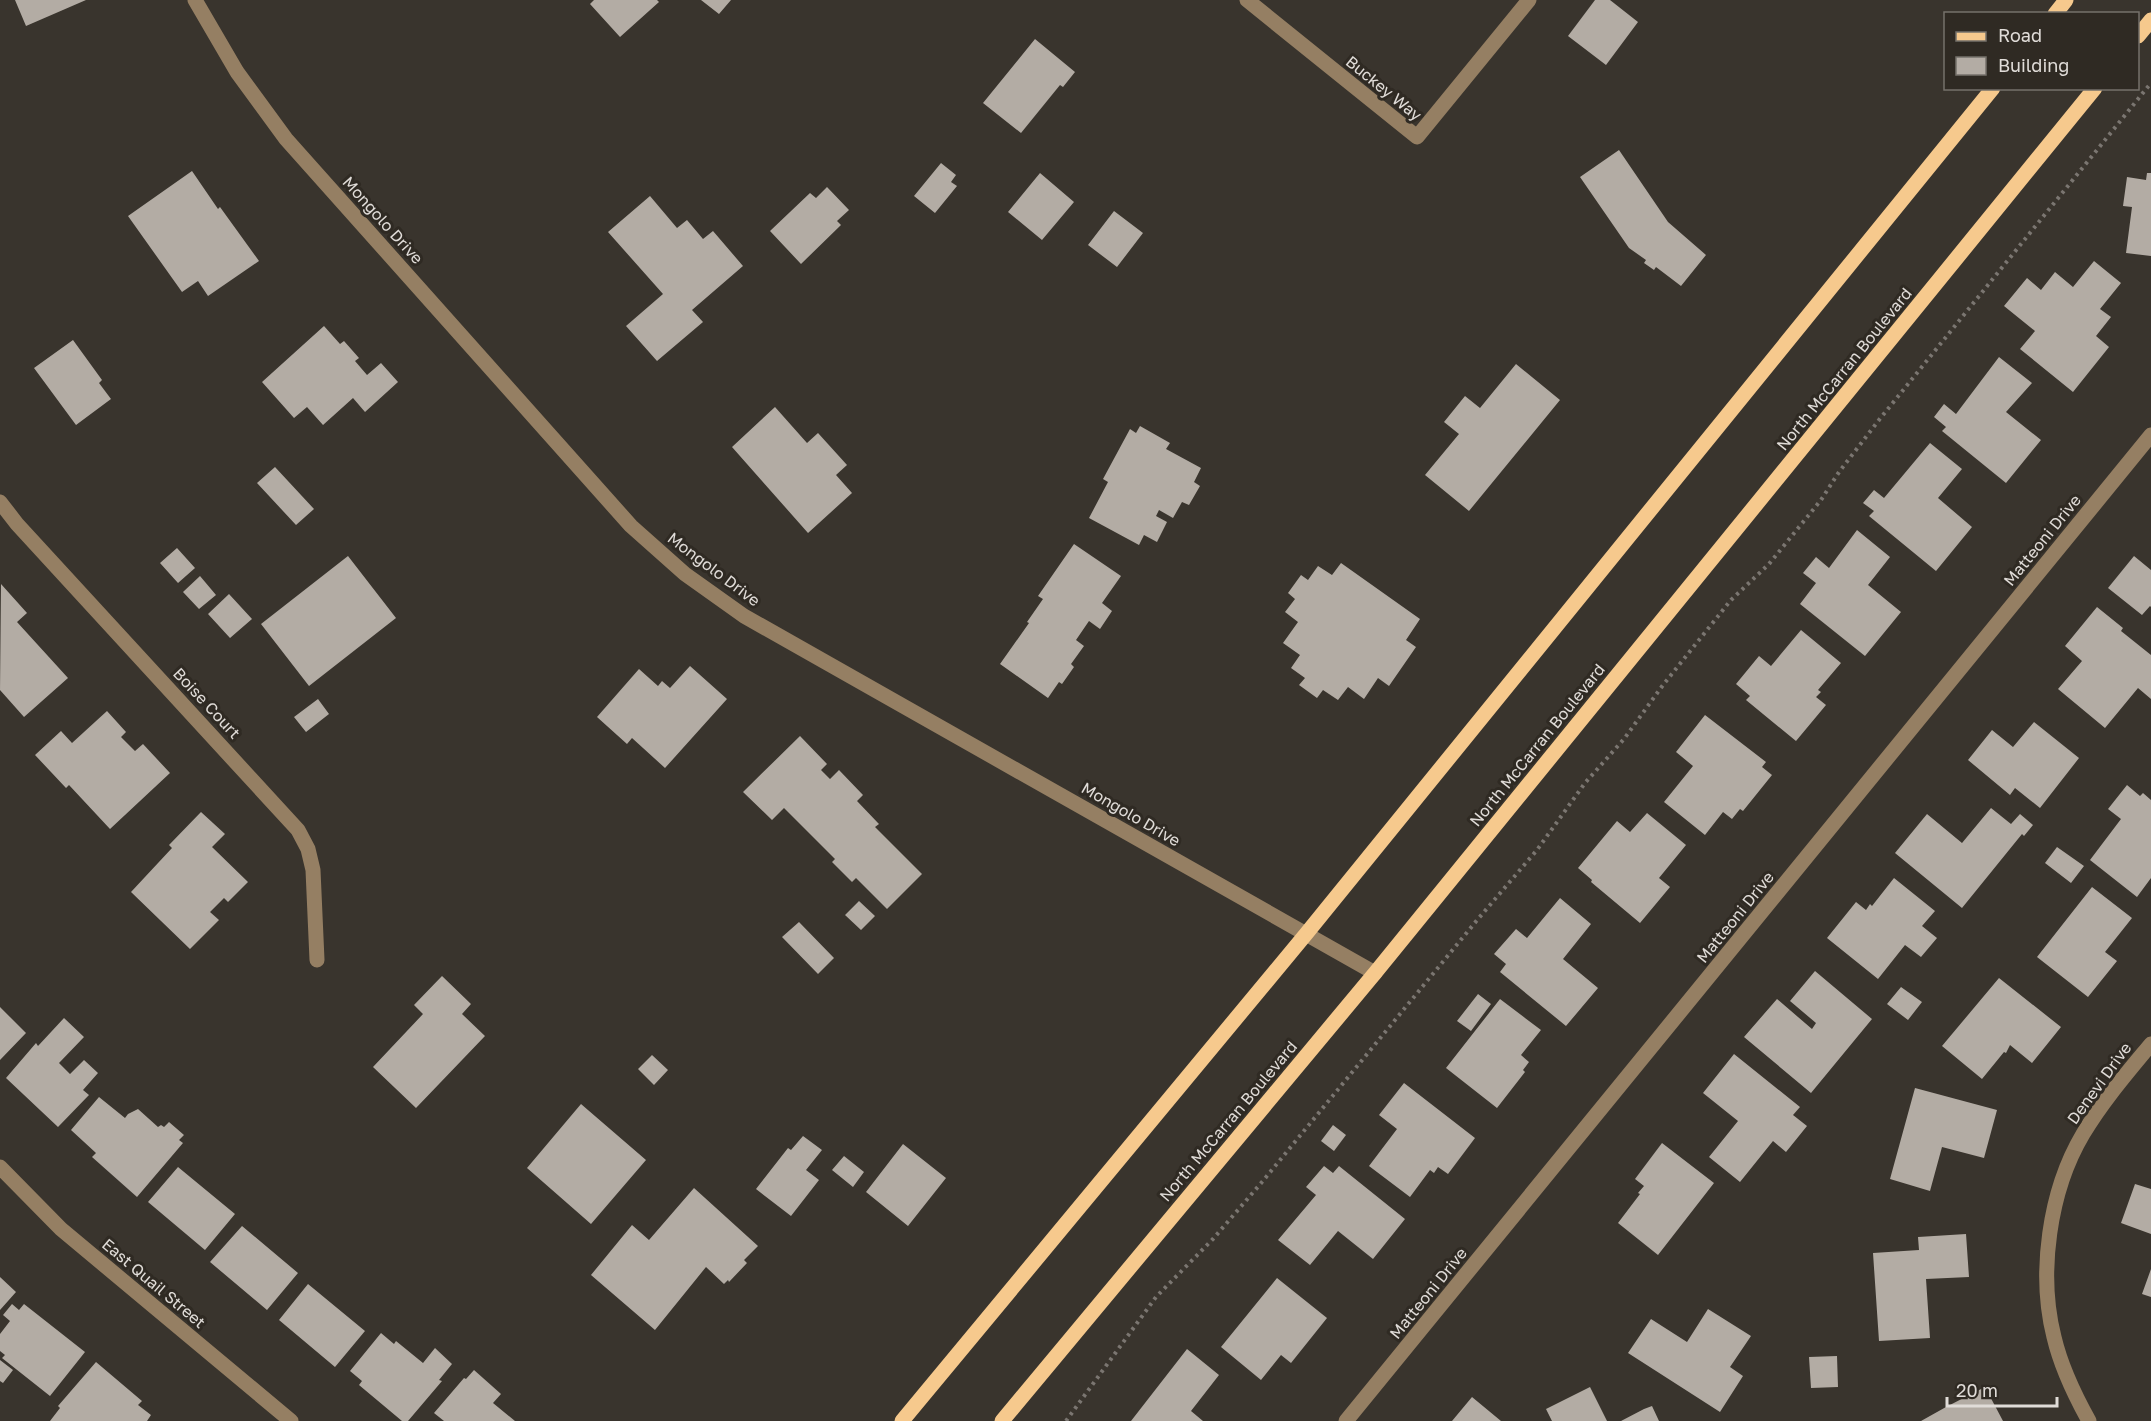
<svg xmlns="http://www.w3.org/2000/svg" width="2151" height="1421" font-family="'Golos Text',sans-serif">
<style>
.building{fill:#b3aca4}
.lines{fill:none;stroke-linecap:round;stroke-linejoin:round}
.path{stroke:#7b7671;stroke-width:4;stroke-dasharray:3 4.5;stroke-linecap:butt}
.minor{stroke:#957f63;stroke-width:15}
.major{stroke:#f6c98d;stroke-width:15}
.labels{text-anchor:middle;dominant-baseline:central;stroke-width:6;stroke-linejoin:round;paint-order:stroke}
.street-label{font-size:16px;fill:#e0dcd8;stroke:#2f2a23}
</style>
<rect width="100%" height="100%" fill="#39342d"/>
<path class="building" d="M 15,0 L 86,0 L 26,26 Z
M 594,0 L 657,0 L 659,2 L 620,37 L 590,4 Z
M 701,0 L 731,0 L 719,14 Z
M 1595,0 L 1610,0 L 1638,22 L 1606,65 L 1568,36 Z
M 1035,39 L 1075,72 L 1063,87 L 1060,85 L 1021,133 L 983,103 Z
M 1619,150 L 1668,222 L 1706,255 L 1681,286 L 1656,267 L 1654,270 L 1644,263 L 1646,260 L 1629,248 L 1580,177 Z
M 941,163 L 956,175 L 951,182 L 957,186 L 935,213 L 914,196 Z
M 192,171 L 218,209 L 220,207 L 259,261 L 208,296 L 198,281 L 182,292 L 128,216 Z
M 1040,173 L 1074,202 L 1042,240 L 1008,212 Z
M 2147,173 L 2151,173 L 2151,256 L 2126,253 L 2132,207 L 2123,206 L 2127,177 L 2146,180 Z
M 827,187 L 849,210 L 837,221 L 841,225 L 801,264 L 770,231 L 810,193 L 816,198 Z
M 650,196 L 677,228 L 687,220 L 703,239 L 713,231 L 743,266 L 692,310 L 703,322 L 657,361 L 626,326 L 663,294 L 608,232 Z
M 1114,211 L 1143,233 L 1117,267 L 1088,245 Z
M 2094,261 L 2121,283 L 2100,309 L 2111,317 L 2096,336 L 2109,347 L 2073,392 L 2020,349 L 2035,331 L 2004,306 L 2027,278 L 2041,290 L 2055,272 L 2073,287 Z
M 324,326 L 340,344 L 344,341 L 359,358 L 355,361 L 367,375 L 381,363 L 398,382 L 365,412 L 353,398 L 323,425 L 307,407 L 294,418 L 262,382 Z
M 73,340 L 102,380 L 99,383 L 111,399 L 76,425 L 34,368 Z
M 1999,357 L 2032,383 L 2006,412 L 2041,440 L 2006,483 L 1942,431 L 1946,427 L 1934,417 L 1944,404 L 1956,414 Z
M 1516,364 L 1560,400 L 1469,511 L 1425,475 L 1459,434 L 1444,422 L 1465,396 L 1480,408 Z
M 775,407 L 807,443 L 818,433 L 847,465 L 836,475 L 852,493 L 808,533 L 732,447 Z
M 1140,426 L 1170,443 L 1166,449 L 1201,468 L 1194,482 L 1200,486 L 1189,505 L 1182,502 L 1173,518 L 1159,510 L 1156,516 L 1167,522 L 1157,542 L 1144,535 L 1139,545 L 1089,518 L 1108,482 L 1103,479 L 1130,429 L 1136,433 Z
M 1930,443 L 1962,469 L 1938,498 L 1972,527 L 1936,571 L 1869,516 L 1874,511 L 1863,503 L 1874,490 L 1884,498 Z
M 275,467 L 314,509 L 296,525 L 257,483 Z
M 1857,530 L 1890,557 L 1868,585 L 1901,612 L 1865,656 L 1800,604 L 1816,583 L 1803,573 L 1816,557 L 1829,568 Z
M 1074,544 L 1121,576 L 1102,603 L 1112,611 L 1100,629 L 1089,621 L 1076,640 L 1084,646 L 1071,664 L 1074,667 L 1062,684 L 1059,682 L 1048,698 L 1000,664 L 1029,623 L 1027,622 L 1043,599 L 1038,596 Z
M 177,548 L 195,568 L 178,583 L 160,563 Z
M 348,556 L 396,618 L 309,686 L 261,624 Z
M 2134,556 L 2151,570 L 2151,607 L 2150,606 L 2142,615 L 2108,588 Z
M 1341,563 L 1420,619 L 1406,640 L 1416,647 L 1389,686 L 1378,678 L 1364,699 L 1348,687 L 1338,700 L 1323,690 L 1317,698 L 1299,685 L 1305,678 L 1291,668 L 1300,655 L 1283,643 L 1298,622 L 1285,612 L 1295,599 L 1288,593 L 1301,575 L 1308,580 L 1318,566 L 1332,575 Z
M 200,576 L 216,595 L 199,609 L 183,592 Z
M 1,584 L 27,613 L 17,622 L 68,678 L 24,717 L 0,690 Z
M 229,594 L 252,619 L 230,638 L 208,614 Z
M 2097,607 L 2123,628 L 2121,631 L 2151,655 L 2151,699 L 2138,688 L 2105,728 L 2058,689 L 2082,661 L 2065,646 Z
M 1801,630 L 1841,663 L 1818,690 L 1821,692 L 1816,697 L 1826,705 L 1796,741 L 1746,700 L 1750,696 L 1736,684 L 1759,656 L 1771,666 Z
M 690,666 L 727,699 L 665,768 L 632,738 L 627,744 L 597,717 L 639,669 L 658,686 L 662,681 L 670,688 Z
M 318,699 L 329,714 L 306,732 L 294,717 Z
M 107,711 L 126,732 L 121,737 L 135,751 L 143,744 L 170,773 L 110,829 L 69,785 L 66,788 L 35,755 L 61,731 L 72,743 Z
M 1705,715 L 1766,762 L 1762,767 L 1772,775 L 1743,811 L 1740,809 L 1732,819 L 1723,812 L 1705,835 L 1664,802 L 1693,766 L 1676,752 Z
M 2034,722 L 2079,758 L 2040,808 L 2015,788 L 2010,795 L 1968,760 L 1992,730 L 2013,747 Z
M 800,736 L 827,764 L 821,770 L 830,779 L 839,770 L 863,795 L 857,801 L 878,823 L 879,824 L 875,827 L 922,874 L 887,909 L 856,878 L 852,882 L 832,862 L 835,859 L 784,808 L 772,820 L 743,792 Z
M 2127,785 L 2140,796 L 2143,793 L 2151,800 L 2151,878 L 2137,897 L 2090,860 L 2121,819 L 2108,809 Z
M 1991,808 L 2011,824 L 2020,814 L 2033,825 L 2024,836 L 2022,834 L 1962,908 L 1895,853 L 1927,814 L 1962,843 Z
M 201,812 L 225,834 L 212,847 L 248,882 L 228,902 L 224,898 L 210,912 L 219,920 L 190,949 L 131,892 L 172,848 L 169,845 Z
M 1647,813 L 1686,845 L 1659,878 L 1670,887 L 1640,923 L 1591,882 L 1592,880 L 1578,868 L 1617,821 L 1630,832 Z
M 2057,847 L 2084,866 L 2071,883 L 2045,863 Z
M 1894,878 L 1935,911 L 1922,926 L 1937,938 L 1921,957 L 1905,945 L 1878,979 L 1827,938 L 1856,902 L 1866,910 L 1870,904 L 1872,906 Z
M 2092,887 L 2132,918 L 2105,952 L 2117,961 L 2088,997 L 2037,957 Z
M 1560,898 L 1591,924 L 1563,959 L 1598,988 L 1566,1026 L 1500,972 L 1506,964 L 1494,954 L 1516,929 L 1527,938 Z
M 859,901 L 875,916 L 861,930 L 845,915 Z
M 799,922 L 834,958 L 818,974 L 782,937 Z
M 1815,971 L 1872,1019 L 1811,1093 L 1744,1037 L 1777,999 L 1812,1029 L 1816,1023 L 1790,1001 Z
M 442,976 L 471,1004 L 462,1014 L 485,1036 L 416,1108 L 373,1067 L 423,1014 L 414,1005 Z
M 1999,978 L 2061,1027 L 2032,1063 L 2010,1045 L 2006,1053 L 2004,1052 L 1982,1079 L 1942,1046 Z
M 1901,987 L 1922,1002 L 1908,1020 L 1887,1004 Z
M 1478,994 L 1491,1004 L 1471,1031 L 1457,1021 Z
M 1500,999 L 1541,1030 L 1521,1055 L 1529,1062 L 1523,1070 L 1525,1072 L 1497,1108 L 1446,1068 Z
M 0,1007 L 26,1033 L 0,1060 Z
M 64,1018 L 84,1037 L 59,1063 L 70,1074 L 84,1060 L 98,1073 L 83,1090 L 89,1095 L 58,1127 L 6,1078 L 36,1043 L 38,1046 Z
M 1734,1054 L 1800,1107 L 1793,1115 L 1807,1126 L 1786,1152 L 1773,1141 L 1740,1182 L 1709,1157 L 1738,1121 L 1703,1093 Z
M 652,1055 L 668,1070 L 654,1085 L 638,1069 Z
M 1404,1083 L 1475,1138 L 1448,1174 L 1438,1167 L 1434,1173 L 1430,1170 L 1410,1197 L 1369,1166 L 1397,1129 L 1379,1115 Z
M 1915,1088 L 1997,1110 L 1984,1158 L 1942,1147 L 1930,1191 L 1890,1179 Z
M 99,1097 L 125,1118 L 128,1114 L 138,1109 L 158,1127 L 161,1125 L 164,1127 L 169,1122 L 184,1135 L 179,1140 L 183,1143 L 137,1197 L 92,1157 L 96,1153 L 71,1130 Z
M 581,1104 L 646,1160 L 591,1224 L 527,1168 Z
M 1333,1125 L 1346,1135 L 1334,1151 L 1321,1141 Z
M 803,1136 L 822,1150 L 806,1170 L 819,1180 L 791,1216 L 756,1189 L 788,1148 L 791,1150 Z
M 1662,1143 L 1714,1183 L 1658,1255 L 1618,1223 L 1640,1194 L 1638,1193 L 1644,1186 L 1635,1179 Z
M 903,1144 L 946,1178 L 908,1226 L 866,1192 Z
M 844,1156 L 864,1172 L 853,1187 L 832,1170 Z
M 1324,1166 L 1333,1173 L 1339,1166 L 1405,1219 L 1373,1259 L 1338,1231 L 1310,1265 L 1278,1240 L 1316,1195 L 1306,1187 Z
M 178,1167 L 235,1214 L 205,1250 L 148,1202 Z
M 2135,1184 L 2151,1189 L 2151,1234 L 2121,1223 Z
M 694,1188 L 758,1246 L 744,1260 L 747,1263 L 729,1282 L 728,1280 L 724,1284 L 706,1267 L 655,1330 L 591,1275 L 632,1225 L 649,1240 Z
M 242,1226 L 298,1273 L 267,1310 L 210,1262 Z
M 1966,1234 L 1969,1277 L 1926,1279 L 1930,1338 L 1879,1341 L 1873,1253 L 1919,1250 L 1918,1237 Z
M 2151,1269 L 2151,1297 L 2142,1294 Z
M 0,1277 L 16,1292 L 0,1310 Z
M 1277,1278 L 1327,1318 L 1291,1363 L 1281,1355 L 1261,1380 L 1221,1347 Z
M 308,1284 L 365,1331 L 335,1367 L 279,1320 Z
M 12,1304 L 19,1310 L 24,1304 L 85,1352 L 50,1396 L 2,1358 L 5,1355 L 0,1351 L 0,1334 L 10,1321 L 3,1315 Z
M 1708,1309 L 1751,1336 L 1730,1367 L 1743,1376 L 1720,1412 L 1628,1353 L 1651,1319 L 1687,1342 Z
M 381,1333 L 394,1344 L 396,1341 L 423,1363 L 435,1348 L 452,1364 L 439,1380 L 442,1381 L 408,1421 L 402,1421 L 359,1385 L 362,1381 L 350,1371 Z
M 1187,1349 L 1219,1375 L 1191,1411 L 1203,1421 L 1131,1421 Z
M 1837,1356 L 1838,1387 L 1811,1388 L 1809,1357 Z
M 0,1360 L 13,1370 L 3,1383 L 0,1381 Z
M 96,1362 L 142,1401 L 138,1405 L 151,1415 L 147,1421 L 50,1421 L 60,1408 L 58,1406 Z
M 474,1370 L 501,1394 L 493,1403 L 515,1421 L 444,1421 L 434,1413 L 464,1378 L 466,1379 Z
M 1590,1387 L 1607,1421 L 1552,1421 L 1546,1409 Z
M 1985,1387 L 2003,1421 L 1921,1421 L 1946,1407 Z
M 1472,1397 L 1501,1421 L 1452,1421 Z
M 1652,1406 L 1659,1421 L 1621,1421 L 1644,1409 Z"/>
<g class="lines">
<path class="path" d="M 1066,1421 L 1156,1297 L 1213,1239 L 1262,1182 L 1478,919 L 1537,850 L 1585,783 L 1624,739 L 1663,685 L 1731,600 L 1769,564 L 1821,500 L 1839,472 L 1879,420 L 2151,83"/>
<path class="minor" d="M 195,0 L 237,72 L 286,139 L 631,526 L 685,574 L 744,616 L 1375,973
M 1247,0 L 1417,137 L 1529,0
M 0,502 L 17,524 L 298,830 L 308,849 L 313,870 L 317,960
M 0,1167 L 61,1229 L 291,1421
M 1346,1421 L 2151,435
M 2089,1421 C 2074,1394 2061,1367 2054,1337 C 2038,1274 2049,1191 2083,1134 C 2102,1102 2127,1073 2151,1044"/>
<path class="major" d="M 2055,14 L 2066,0
M 2138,36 L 2151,20
M 902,1421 L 1306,934 L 1993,88
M 1002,1421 L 1375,973 L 2095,88"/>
</g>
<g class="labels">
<g class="street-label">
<text transform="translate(1384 88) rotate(39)">Buckey Way</text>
<text transform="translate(383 220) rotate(48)">Mongolo Drive</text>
<text transform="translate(1844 369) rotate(-51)">North McCarran Boulevard</text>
<text transform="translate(2042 540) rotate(-51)">Matteoni Drive</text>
<text transform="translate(714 569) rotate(37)">Mongolo Drive</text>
<text transform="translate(207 703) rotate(47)">Boise Court</text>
<text transform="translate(1537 745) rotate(-51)">North McCarran Boulevard</text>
<text transform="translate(1131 814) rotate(30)">Mongolo Drive</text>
<text transform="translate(1735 917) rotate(-51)">Matteoni Drive</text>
<text transform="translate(2099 1083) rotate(-54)">Denevi Drive</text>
<text transform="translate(1228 1121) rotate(-50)">North McCarran Boulevard</text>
<text transform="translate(154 1283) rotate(40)">East Quail Street</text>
<text transform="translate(1428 1293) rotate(-51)">Matteoni Drive</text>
</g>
</g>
<rect x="1944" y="12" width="195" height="78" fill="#2f2a23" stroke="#76716b" stroke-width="1.5"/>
<rect x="1956" y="32" width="30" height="9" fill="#f6c98d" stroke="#76716b" stroke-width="1.5"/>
<text x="1998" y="42" font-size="18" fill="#e0dcd8">Road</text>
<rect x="1956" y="57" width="30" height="18" fill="#b3aca4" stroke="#76716b" stroke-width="1.5"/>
<text x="1998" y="72" font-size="18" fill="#e0dcd8">Building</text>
<path d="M1947 1397v9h110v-9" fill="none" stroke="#e0dcd8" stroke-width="3"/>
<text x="1956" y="1397" font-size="18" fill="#e0dcd8" stroke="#2f2a23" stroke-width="4.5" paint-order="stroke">20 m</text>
</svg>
